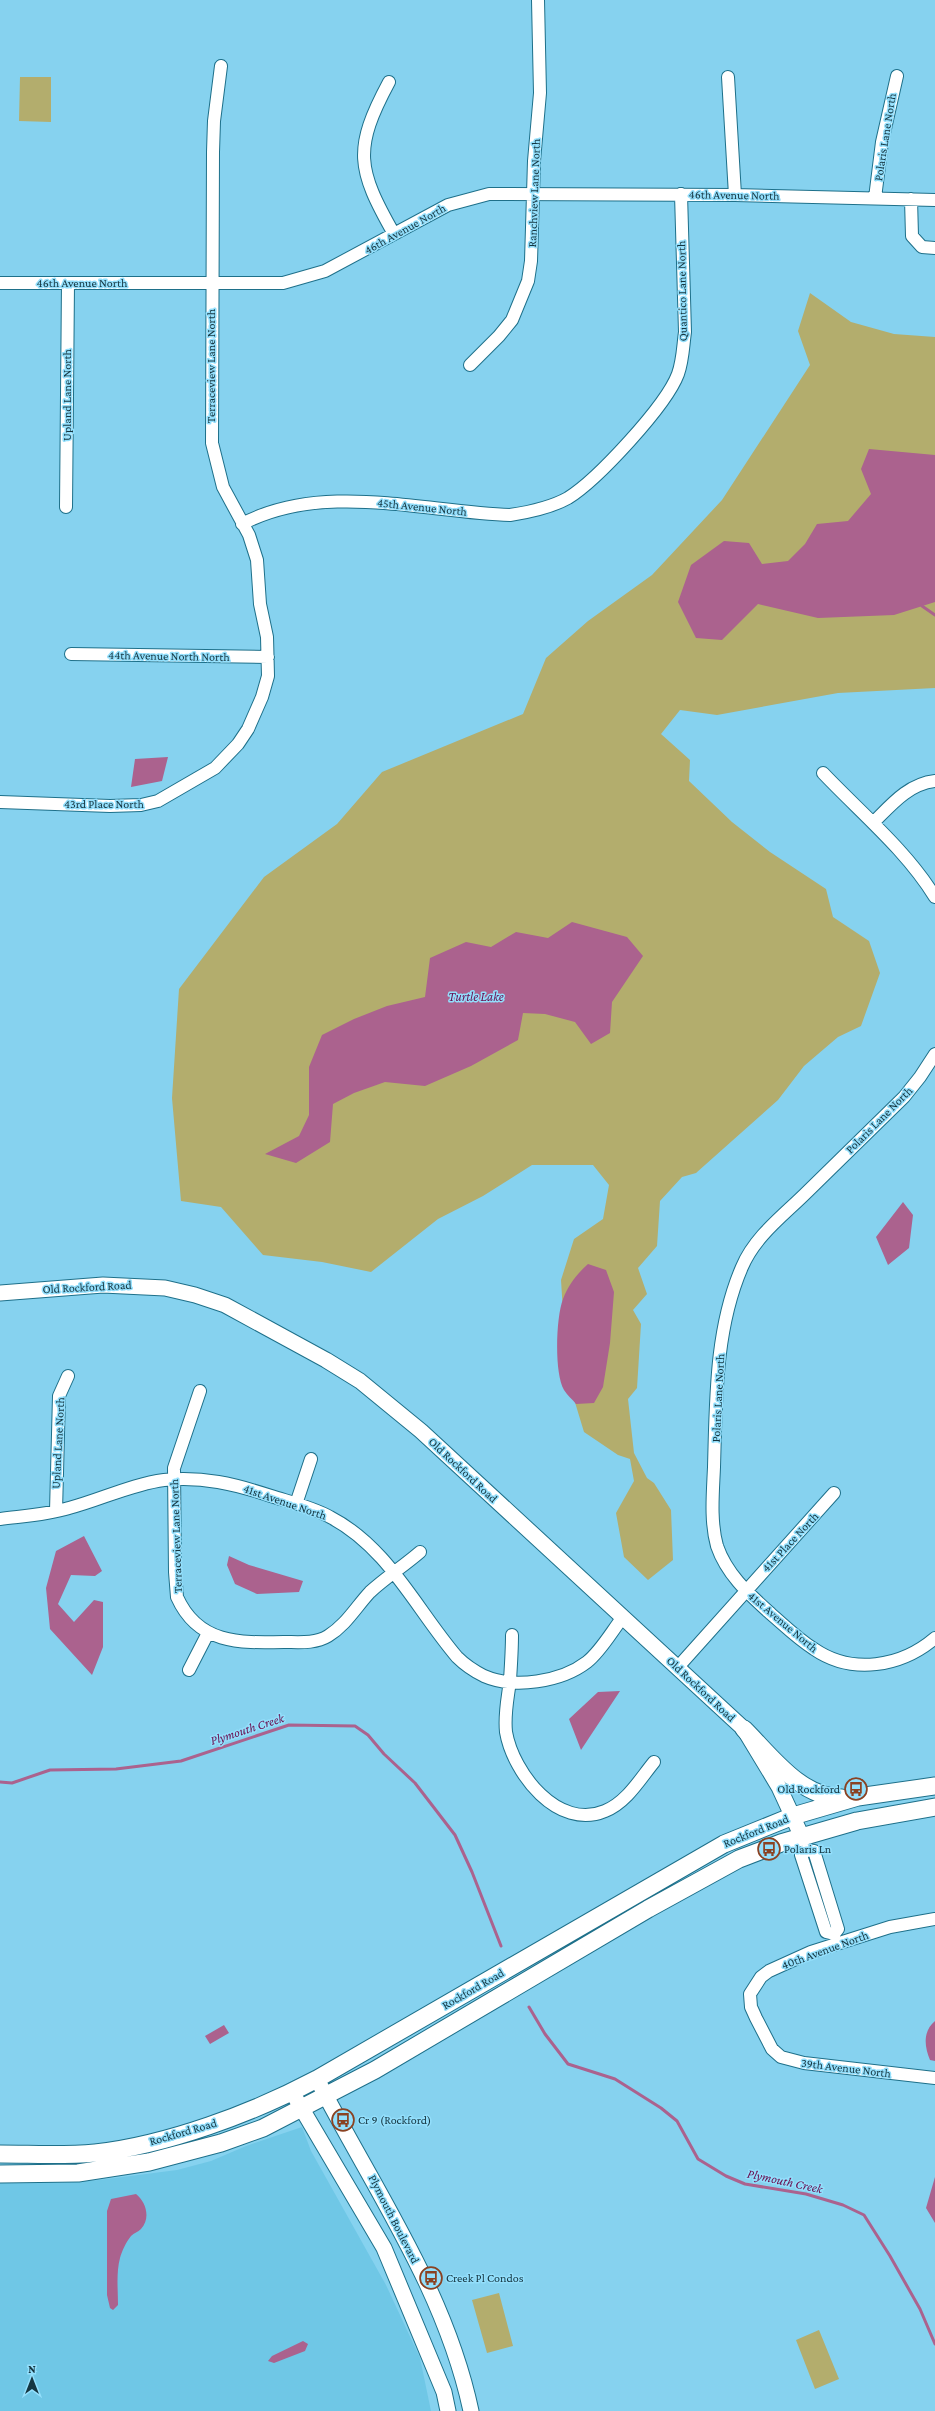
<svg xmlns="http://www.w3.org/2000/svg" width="935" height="2411" font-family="'Crimson Pro',serif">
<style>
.built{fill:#6fc7e6}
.green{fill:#b3ad6d}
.water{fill:#ab628e}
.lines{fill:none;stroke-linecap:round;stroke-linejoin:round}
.stream{stroke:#ab628e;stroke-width:3}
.minor-casing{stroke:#1e708a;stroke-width:14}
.tertiary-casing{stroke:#1e708a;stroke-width:17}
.secondary-casing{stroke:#1e708a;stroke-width:19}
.minor{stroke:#fff;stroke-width:12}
.tertiary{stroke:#fff;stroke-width:15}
.secondary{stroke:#fff;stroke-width:17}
.labels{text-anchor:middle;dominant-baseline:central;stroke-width:3;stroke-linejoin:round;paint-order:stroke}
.street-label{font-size:12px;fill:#153641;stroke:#93dffc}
.poi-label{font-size:12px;fill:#153641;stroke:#93dffc;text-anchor:start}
.water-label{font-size:13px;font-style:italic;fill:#6a0e4f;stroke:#93dffc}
</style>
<rect width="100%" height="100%" fill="#86d2ef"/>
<path class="built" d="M 302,2127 L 311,2151 L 386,2285 L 420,2358 L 431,2411 L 0,2411 L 0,2181 L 61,2183 L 99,2180 L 177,2170 L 211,2161 L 246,2146 Z"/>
<path class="green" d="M 20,77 L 51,77 L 51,122 L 19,121 Z
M 810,293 L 851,322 L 894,334 L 935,337 L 935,688 L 838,693 L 717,715 L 680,710 L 661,734 L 690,760 L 689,781 L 732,822 L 770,852 L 826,889 L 833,917 L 869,941 L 880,973 L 861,1026 L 838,1037 L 804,1066 L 778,1100 L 696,1173 L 682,1177 L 660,1201 L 657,1246 L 638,1268 L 647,1294 L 633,1310 L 641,1324 L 637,1388 L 628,1399 L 634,1453 L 647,1478 L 654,1483 L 671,1510 L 673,1560 L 648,1580 L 624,1557 L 616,1513 L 634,1481 L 630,1459 L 618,1455 L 584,1432 L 567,1376 L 561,1280 L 574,1239 L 603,1219 L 609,1185 L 593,1165 L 532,1165 L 483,1196 L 438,1219 L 371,1272 L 322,1262 L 263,1255 L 221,1207 L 181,1201 L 172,1098 L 179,989 L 264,877 L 337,824 L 382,772 L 523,714 L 546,658 L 588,621 L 652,575 L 722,500 L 810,365 L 798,331 Z
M 499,2293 L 513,2346 L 487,2353 L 472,2300 Z
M 819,2330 L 839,2379 L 815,2389 L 796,2340 Z"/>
<path class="water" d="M 869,449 L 935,455 L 935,602 L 894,615 L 818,618 L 758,604 L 722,640 L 696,638 L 678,602 L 691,565 L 724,541 L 749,543 L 762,564 L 788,561 L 805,544 L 817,524 L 848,521 L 871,494 L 861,469 Z
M 168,757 L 162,781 L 131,787 L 135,759 Z
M 572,922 L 627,937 L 643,956 L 612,1002 L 610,1033 L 591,1044 L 575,1022 L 545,1014 L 523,1013 L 518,1040 L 471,1066 L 425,1086 L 385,1082 L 354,1093 L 333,1104 L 330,1142 L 296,1163 L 265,1154 L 299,1136 L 309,1115 L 309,1067 L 322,1035 L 354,1019 L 387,1006 L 425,997 L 430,958 L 466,942 L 491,947 L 516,932 L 548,938 Z
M 903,1202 L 913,1215 L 909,1248 L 888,1265 L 876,1237 Z
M 588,1264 L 606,1270 L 614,1292 L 610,1343 L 603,1387 L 594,1403 L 576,1404 C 573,1400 567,1395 564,1390 C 554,1373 556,1317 563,1299 C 569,1284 576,1275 588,1264 Z
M 84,1536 L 102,1571 L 95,1576 L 71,1575 L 58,1604 L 74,1622 L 94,1600 L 103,1602 L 103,1647 L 92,1675 L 50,1629 L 46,1588 L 56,1551 Z
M 229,1556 L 249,1565 L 303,1581 L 299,1592 L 257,1594 L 235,1584 L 227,1565 Z
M 620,1691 L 581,1750 L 569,1719 L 598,1692 Z
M 935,2021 L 935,2061 L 930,2060 C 924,2046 923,2031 935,2021 Z
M 224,2025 L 229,2033 L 210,2044 L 205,2036 Z
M 935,2177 L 935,2223 L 926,2208 Z
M 136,2194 C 146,2202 151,2218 141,2229 C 138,2232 134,2233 131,2236 C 126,2242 122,2251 120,2258 C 116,2273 118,2290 118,2305 L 113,2310 L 110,2308 L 107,2295 L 107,2211 L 111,2199 Z
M 303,2341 L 308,2344 L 305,2351 L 274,2363 L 268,2361 L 272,2356 Z"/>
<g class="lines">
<path class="stream" d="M 922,606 L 935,615
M 0,1782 L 12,1783 L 50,1770 L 116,1769 L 181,1761 L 289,1725 L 355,1726 L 368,1735 L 384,1754 L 415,1783 L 455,1835 L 472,1872 L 501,1946
M 529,2007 L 545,2034 L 568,2064 L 615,2079 L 661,2108 L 677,2121 L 698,2159 L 726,2176 L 745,2184 L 806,2194 L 843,2205 L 864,2215 L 890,2256 L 920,2309 L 935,2344"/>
<g class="minor-casing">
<path id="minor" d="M 728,77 L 735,195
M 389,82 C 353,149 357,169 394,234
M 875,198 L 882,142 L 897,76
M 911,199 L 912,236 L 922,247 L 935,248
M 0,283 L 283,283 L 325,271 L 448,205 L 489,194 L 735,195 L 935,200
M 470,365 L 499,336 L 512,320 L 528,281 L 531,261 L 534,161 L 540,93 L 538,0
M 66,507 L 68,283
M 242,524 C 324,481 423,512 510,515 C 530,512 550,508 568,498 C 597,480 666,406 678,374 C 683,360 683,346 685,332 L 681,194
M 71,654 L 268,657
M 823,773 C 861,813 906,850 935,897
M 0,802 L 110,806 L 141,805 L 158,801 L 215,768 L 238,744 L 248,729 L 262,697 L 268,676 L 267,637 L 260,604 L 257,560 L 249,535 L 223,487 L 212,443 L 213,152 L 214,121 L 221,66
M 873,823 C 891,805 908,784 935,781
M 935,1054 L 920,1077 L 904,1097 C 871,1129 839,1161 807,1192 C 784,1215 755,1236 742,1267 C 715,1329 716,1400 714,1467 C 713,1492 710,1521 717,1546 C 727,1575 749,1594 771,1614 C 785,1626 798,1639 814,1649 C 852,1675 901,1667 935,1638
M 200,1391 L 174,1468 L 175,1572 L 177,1597 C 198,1644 239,1643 284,1642 C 298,1642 315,1644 328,1636 C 346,1625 356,1607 370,1592 C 384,1579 405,1565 420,1552
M 296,1504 L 311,1459
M 56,1511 L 59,1396 L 68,1376
M 0,1519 C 23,1516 46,1515 69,1508 C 100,1500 132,1484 164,1480 C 202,1476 235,1484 271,1496 C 290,1502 312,1507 330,1517 C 388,1547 416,1609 457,1657 C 465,1665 474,1671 484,1676 C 514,1689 561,1682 587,1662 C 601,1651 612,1631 623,1617
M 512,1635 C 512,1650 511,1665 510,1680 C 508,1698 504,1713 506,1732 C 513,1773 558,1831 605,1811 C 627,1802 640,1779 654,1762
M 678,1667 L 834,1493
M 189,1670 L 208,1633
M 806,1850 L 814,1851 L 838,1929 L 834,1934 L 826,1932 L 801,1855 Z
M 935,1919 L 890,1927 L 811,1952 L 769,1971 L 761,1977 L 750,1994 L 751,2007 L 756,2018 L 772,2049 L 781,2057 L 804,2063 L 935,2078"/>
</g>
<g class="tertiary-casing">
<path id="tertiary" d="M 0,1293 L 103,1285 L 165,1288 L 195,1295 L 225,1305 L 326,1360 L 360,1381 L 421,1431 L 744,1729 L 779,1787 L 802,1837
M 317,2079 C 373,2188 445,2289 471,2411
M 292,2092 L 384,2248 L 444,2392 L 448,2411"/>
</g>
<g class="secondary-casing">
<path id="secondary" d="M 744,1729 C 772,1757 800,1797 842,1798
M 0,2154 C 32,2154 63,2156 95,2153 C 167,2145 253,2113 317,2079 L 724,1844 L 793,1816 L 858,1797 L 935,1786
M 0,2174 L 78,2173 L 149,2162 L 221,2143 L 263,2128 L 375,2070 L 648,1909 L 739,1859 L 781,1843 L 857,1821 L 935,1807"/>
</g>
<use href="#minor" class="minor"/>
<use href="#tertiary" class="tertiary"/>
<use href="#secondary" class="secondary"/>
</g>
<defs>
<g id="bus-ring" transform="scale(1.15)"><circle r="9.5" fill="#93dffc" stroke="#8a4222" stroke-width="1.5"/><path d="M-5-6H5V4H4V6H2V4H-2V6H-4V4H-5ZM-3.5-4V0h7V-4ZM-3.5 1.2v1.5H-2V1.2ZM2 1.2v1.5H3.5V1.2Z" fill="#8a4222"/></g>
</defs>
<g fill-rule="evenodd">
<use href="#bus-ring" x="856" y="1789"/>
<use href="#bus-ring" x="769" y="1849"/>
<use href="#bus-ring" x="343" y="2120"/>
<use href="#bus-ring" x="431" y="2278"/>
</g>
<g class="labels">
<g class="street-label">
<text transform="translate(885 137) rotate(-81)">Polaris Lane North</text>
<text transform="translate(534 193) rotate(-88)">Ranchview Lane North</text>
<text transform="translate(734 195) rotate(1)">46th Avenue North</text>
<text transform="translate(405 229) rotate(-29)">46th Avenue North</text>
<text x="82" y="283">46th Avenue North</text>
<text transform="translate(682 291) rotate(-91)">Quantico Lane North</text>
<text transform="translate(211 366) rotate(-90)">Terraceview Lane North</text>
<text transform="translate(67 395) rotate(-90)">Upland Lane North</text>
<text transform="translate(422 507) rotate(6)">45th Avenue North</text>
<text transform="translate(169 656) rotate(1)">44th Avenue North North</text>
<text x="104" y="804">43rd Place North</text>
<text transform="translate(879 1120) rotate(-45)">Polaris Lane North</text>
<text transform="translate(87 1287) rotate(-3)">Old Rockford Road</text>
<text transform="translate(718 1398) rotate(-87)">Polaris Lane North</text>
<text transform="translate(58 1443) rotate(-87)">Upland Lane North</text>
<text transform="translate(463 1470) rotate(43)">Old Rockford Road</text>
<text transform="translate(285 1502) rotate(19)">41st Avenue North</text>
<text transform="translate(176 1536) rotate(-92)">Terraceview Lane North</text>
<text transform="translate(790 1542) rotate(-47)">41st Place North</text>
<text transform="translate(783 1622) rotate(40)">41st Avenue North</text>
<text transform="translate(701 1689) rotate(43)">Old Rockford Road</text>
<text transform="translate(756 1831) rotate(-22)">Rockford Road</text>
<text transform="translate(825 1950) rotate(-20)">40th Avenue North</text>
<text transform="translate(473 1989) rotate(-30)">Rockford Road</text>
<text transform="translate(846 2068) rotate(7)">39th Avenue North</text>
<text transform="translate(183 2132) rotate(-16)">Rockford Road</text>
<text transform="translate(394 2219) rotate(63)">Plymouth Boulevard</text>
</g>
<g class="poi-label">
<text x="840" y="1789" text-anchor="end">Old Rockford</text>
<text x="784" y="1849">Polaris Ln</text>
<text x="358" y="2120">Cr 9 (Rockford)</text>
<text x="446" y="2278">Creek Pl Condos</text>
</g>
<g class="water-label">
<text x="476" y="996">Turtle Lake</text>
<text transform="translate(247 1729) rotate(-18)">Plymouth Creek</text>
<text transform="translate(785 2181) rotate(12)">Plymouth Creek</text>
</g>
</g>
<g transform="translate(32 2379)" stroke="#93dffc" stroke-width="3" paint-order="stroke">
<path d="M0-3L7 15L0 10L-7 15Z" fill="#153641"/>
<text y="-6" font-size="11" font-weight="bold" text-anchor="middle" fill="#153641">N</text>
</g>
</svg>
